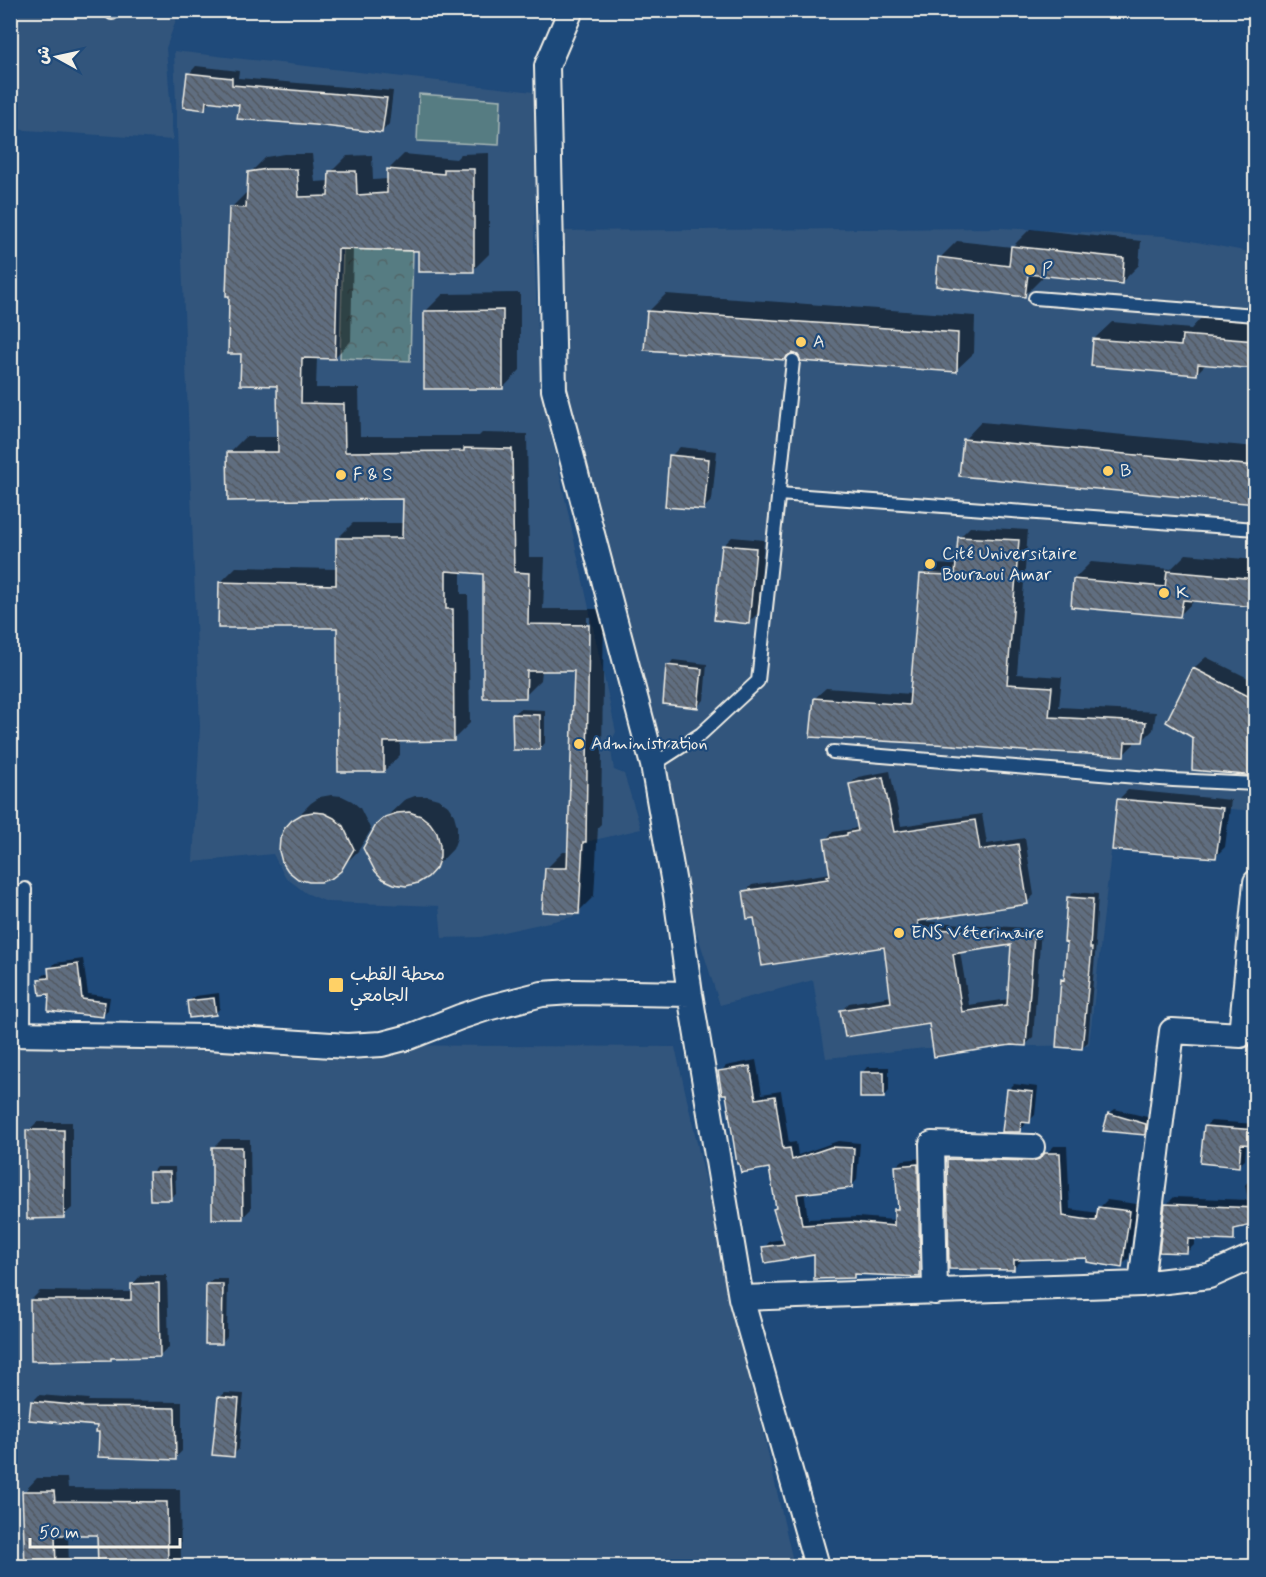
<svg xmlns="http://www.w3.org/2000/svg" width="1266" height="1577" font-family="Mynerve,'Playpen Sans Arabic',sans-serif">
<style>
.built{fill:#32557c}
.park{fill:url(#park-crowns);stroke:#a6b6b5;stroke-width:1.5}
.garden{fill:#577c82;stroke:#a6b6b5;stroke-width:1.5}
.shadow{fill:#0007;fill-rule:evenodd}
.building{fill:url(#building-back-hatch);stroke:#f4f1e8;stroke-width:1.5;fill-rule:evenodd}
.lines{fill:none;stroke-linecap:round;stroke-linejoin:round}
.lane-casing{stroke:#f4f1e8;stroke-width:16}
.street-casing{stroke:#f4f1e8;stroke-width:28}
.lane{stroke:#1f4a7a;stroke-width:12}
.street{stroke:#1f4a7a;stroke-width:24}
.poi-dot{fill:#ffd166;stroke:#1f4a7a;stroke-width:2}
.labels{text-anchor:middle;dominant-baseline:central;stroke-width:4.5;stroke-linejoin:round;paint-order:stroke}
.poi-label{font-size:18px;fill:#f4f1e8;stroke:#1f4a7a;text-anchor:start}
</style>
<defs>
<pattern id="park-crowns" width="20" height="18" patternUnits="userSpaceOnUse" patternTransform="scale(1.5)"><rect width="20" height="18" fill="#577c82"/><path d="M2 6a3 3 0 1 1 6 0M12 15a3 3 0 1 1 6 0" fill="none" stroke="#516567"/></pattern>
<pattern id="building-back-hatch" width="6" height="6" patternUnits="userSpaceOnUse" patternTransform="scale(1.5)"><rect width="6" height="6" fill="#606e80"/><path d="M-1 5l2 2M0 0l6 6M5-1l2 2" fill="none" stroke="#535960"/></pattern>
</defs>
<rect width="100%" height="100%" fill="#1f4a7a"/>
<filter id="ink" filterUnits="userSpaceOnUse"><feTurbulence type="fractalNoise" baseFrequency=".0167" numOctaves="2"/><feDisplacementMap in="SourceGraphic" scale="12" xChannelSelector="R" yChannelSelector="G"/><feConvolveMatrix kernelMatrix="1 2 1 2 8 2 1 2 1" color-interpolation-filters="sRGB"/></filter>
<g filter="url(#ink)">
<path class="built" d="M 10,11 L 179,11 L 166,48 L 173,140 L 11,129 Z
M 174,51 L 534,92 L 536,157 L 534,245 L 540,384 L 616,732 L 610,744 L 614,770 L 624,774 L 641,829 L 586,842 L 581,915 L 480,937 L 442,938 L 439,906 L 327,902 L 306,893 L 285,877 L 273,854 L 193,862 L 200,727 Z
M 1001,228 L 1165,236 L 1255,253 L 1255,811 L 1117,799 L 1089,1045 L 926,1048 L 826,1058 L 813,980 L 720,1005 L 682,886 L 557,364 L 547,231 Z
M 10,781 L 17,1018 L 10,1018 Z
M 11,1043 L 675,1047 L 794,1566 L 11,1566 Z"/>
<path class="park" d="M 343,249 L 413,251 L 410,361 L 340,358 Z"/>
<path class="garden" d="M 419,94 L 501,100 L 499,145 L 417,141 Z"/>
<path class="shadow" d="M 196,66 L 239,71 L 238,78 L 393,91 L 389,124 L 382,132 L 240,104 L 212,100 L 204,108 L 189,74 Z
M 489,153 L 489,254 L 473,270 L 420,250 L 353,248 L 351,341 L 335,357 L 317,357 L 316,388 L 359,388 L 360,436 L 479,436 L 482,433 L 527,434 L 529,557 L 545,557 L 543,609 L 604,609 L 601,824 L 598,827 L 594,896 L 578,912 L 547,868 L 563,852 L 569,852 L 575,670 L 542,670 L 541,680 L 525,696 L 484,572 L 461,571 L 461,594 L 468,594 L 470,723 L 454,739 L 400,740 L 400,755 L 384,771 L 338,627 L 220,583 L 236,567 L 338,569 L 337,539 L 353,523 L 404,523 L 405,497 L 229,453 L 245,437 L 280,437 L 279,385 L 242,353 L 231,208 L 247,192 L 249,192 L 250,173 L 266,157 L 284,154 L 312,154 L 315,182 L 330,181 L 331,172 L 347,156 L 372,155 L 373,180 L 388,179 L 388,170 L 404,154 L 456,159 L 461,154 ZM 587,617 L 590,617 L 590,656 L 587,656 Z
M 1030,229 L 1141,241 L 1139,265 L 1122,282 L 1042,274 L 1042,278 L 1024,296 L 940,258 L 957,241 L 1012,247 Z
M 520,293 L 520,370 L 503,388 L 425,312 L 443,294 Z
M 666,294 L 975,316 L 974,353 L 956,370 L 799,354 L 649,311 Z
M 1201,318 L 1256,323 L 1256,368 L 1206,364 L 1196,374 L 1094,339 L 1112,322 L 1191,329 Z
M 981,422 L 1256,447 L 1256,502 L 964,440 Z
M 680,447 L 717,451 L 712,500 L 703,509 L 671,456 Z
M 970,527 L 1028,530 L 1017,674 L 1062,677 L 1059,707 L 1156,712 L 1153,730 L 1142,741 L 1134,741 L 1134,744 L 1123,755 L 815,698 L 826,688 L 911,694 L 922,575 L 932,564 L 957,565 L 959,538 Z
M 732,537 L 764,540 L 758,613 L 749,622 L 723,546 Z
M 1186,554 L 1256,560 L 1256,605 L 1195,600 L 1180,615 L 1074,579 L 1091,562 L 1171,569 Z
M 1206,657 L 1256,682 L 1256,774 L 1167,722 L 1194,668 Z
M 673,660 L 707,664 L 704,700 L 698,706 L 668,666 Z
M 519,709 L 545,710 L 545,743 L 540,749 L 513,715 Z
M 890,771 L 901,826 L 982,814 L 987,844 L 1025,838 L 1034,895 L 1027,902 L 920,921 L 1041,929 L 1033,1038 L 1025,1045 L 930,1022 L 842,1010 L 849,1003 L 892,996 L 885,945 L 755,916 L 745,892 L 752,885 L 831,873 L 826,839 L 833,832 L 853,829 L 859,826 L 850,784 L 858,777 ZM 1013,943 L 1009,999 L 969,1005 L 960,952 Z
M 1128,790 L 1231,800 L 1225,847 L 1216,856 L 1119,799 Z
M 331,795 L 342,796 L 352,801 L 360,808 L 371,830 L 358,851 L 340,869 L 293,821 L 311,803 L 320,797 Z
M 415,796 L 427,796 L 438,799 L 448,806 L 454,815 L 457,826 L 457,838 L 453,849 L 427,876 L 377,826 L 404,800 Z
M 1074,892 L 1098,894 L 1095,942 L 1096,943 L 1088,1042 L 1082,1047 L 1063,980 L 1066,976 L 1069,941 L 1068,898 Z
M 83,959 L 88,994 L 110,997 L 108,1010 L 103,1015 L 51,992 L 39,980 L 45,974 L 50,974 L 50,969 L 55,963 Z
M 219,993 L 220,1008 L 215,1014 L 189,1001 L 195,996 Z
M 756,1060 L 762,1094 L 781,1091 L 789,1143 L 796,1142 L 798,1155 L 838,1141 L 860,1143 L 857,1180 L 851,1186 L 804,1191 L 808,1219 L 858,1217 L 895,1220 L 895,1210 L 900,1205 L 896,1166 L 903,1160 L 924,1158 L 926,1270 L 920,1276 L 858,1273 L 854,1276 L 816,1253 L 764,1248 L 770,1241 L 784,1239 L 770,1167 L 727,1092 L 720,1072 L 726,1066 Z
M 867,1067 L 889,1067 L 889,1091 L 884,1097 L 862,1073 Z
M 1014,1084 L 1038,1087 L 1035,1115 L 1029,1121 L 1026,1121 L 1025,1125 L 1019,1131 L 1008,1090 Z
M 1115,1109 L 1151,1118 L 1150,1128 L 1144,1134 L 1109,1114 Z
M 1211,1121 L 1256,1124 L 1256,1144 L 1246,1143 L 1245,1160 L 1239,1165 L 1205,1126 Z
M 37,1122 L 72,1122 L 72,1208 L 63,1216 L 28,1131 Z
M 222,1139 L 250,1139 L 251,1209 L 242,1218 L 213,1148 Z
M 1054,1146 L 1067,1146 L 1070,1209 L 1099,1213 L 1099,1208 L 1107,1200 L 1137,1204 L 1129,1258 L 1121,1266 L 1089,1257 L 1021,1258 L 1021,1261 L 1014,1268 L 948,1159 L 956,1152 L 1040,1154 L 1048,1152 Z
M 156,1167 L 175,1167 L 176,1193 L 170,1198 L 151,1173 Z
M 1252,1177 L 1256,1177 L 1256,1223 L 1195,1236 L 1195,1244 L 1187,1252 L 1167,1204 L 1174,1197 L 1248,1200 L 1245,1185 Z
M 141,1275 L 167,1275 L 169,1347 L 160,1356 L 31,1300 L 40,1291 L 133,1292 L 133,1284 Z
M 213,1279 L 228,1279 L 227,1337 L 221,1343 L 207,1284 Z
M 225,1393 L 244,1394 L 239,1449 L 233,1455 L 219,1398 Z
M 39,1395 L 89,1399 L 88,1401 L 182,1402 L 182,1451 L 175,1458 L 100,1431 L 98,1425 L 32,1402 Z
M 37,1478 L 67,1478 L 68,1488 L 180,1489 L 181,1566 L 99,1566 L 99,1533 L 68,1533 L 69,1566 L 26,1566 L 24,1492 Z
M 242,1561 L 282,1561 L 282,1566 L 237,1566 Z"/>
<path class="building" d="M 187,73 L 232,78 L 232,85 L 387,98 L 382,133 L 315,125 L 237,119 L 239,105 L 206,101 L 205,110 L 183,107 Z
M 267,169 L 297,169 L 299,197 L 328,196 L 329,171 L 356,171 L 357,195 L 387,193 L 387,169 L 444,174 L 444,169 L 474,169 L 474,272 L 418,272 L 418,251 L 338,249 L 335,359 L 302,358 L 301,403 L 344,404 L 345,452 L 464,451 L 464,448 L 512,449 L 514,572 L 529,573 L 528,624 L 589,625 L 586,842 L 583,842 L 579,914 L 542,912 L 545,868 L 567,868 L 574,671 L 527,671 L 526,698 L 483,698 L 483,574 L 446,571 L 446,609 L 453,609 L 454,741 L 384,742 L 384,772 L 338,772 L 337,628 L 218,628 L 219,582 L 336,585 L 336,538 L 402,538 L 403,499 L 228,501 L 227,452 L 278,452 L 277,386 L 240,385 L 241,354 L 228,354 L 229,296 L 226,296 L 229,207 L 246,208 L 248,172 Z
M 1011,246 L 1124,258 L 1122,284 L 1028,274 L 1025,297 L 936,286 L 938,257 L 1009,266 Z
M 503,310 L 503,389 L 424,389 L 424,311 Z
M 647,311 L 958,333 L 957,372 L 801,361 L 798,355 L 793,353 L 787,356 L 785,360 L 644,350 Z
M 1182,335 L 1256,341 L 1256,369 L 1198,364 L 1197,375 L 1091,366 L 1093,339 L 1181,346 Z
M 963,439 L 1256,466 L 1256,504 L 959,476 Z
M 669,455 L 709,459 L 704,510 L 665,507 Z
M 958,537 L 1019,540 L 1007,684 L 1052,687 L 1049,717 L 1146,722 L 1143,742 L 1125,742 L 1124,756 L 1035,751 L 1034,752 L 952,745 L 810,737 L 814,698 L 909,705 L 920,574 L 955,575 Z
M 722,545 L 756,548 L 749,624 L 714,620 Z
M 1167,571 L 1256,579 L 1256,607 L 1183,600 L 1180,617 L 1071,607 L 1073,579 L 1165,587 Z
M 666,665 L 702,669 L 698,708 L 663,704 Z
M 1193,668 L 1256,700 L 1256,776 L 1192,770 L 1193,738 L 1166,722 Z
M 512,714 L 540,715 L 540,750 L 513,750 Z
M 883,777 L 894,832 L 975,820 L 980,850 L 1018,844 L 1028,904 L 918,921 L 919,928 L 1034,935 L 1026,1046 L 1011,1045 L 934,1057 L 929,1024 L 845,1037 L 840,1010 L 891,1002 L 884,947 L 762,966 L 754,918 L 747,919 L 743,891 L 828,879 L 827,877 L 830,876 L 824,839 L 847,835 L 847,833 L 858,831 L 849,784 ZM 1011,945 L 1007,1005 L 962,1012 L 953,954 Z
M 1117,799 L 1223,808 L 1216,858 L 1112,850 Z
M 313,812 L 324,813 L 334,818 L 343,826 L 354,849 L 341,871 L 332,878 L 321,882 L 309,882 L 298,879 L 288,871 L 282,862 L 279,851 L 280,839 L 284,829 L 292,820 L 302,814 Z
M 409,812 L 421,816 L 430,823 L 437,833 L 440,845 L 440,857 L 436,868 L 428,877 L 418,883 L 406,886 L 394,884 L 383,879 L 375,871 L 363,848 L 376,825 L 385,817 L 397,813 Z
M 1067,897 L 1093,899 L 1090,948 L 1092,948 L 1082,1049 L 1056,1047 L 1061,979 L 1064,980 L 1067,943 L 1064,942 Z
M 78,964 L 82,999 L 105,1002 L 103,1017 L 48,1011 L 49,994 L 40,995 L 38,979 L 49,978 L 48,968 Z
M 214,998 L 216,1015 L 189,1018 L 187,1001 Z
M 750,1066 L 756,1099 L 775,1096 L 783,1149 L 790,1148 L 792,1160 L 831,1147 L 854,1148 L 852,1188 L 797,1194 L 802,1225 L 851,1222 L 894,1226 L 894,1209 L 898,1209 L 895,1166 L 918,1164 L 920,1277 L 854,1274 L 854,1278 L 814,1279 L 814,1255 L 765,1263 L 762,1247 L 784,1244 L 773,1209 L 776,1208 L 769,1168 L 741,1173 L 739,1164 L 737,1164 L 726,1094 L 722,1094 L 718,1071 Z
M 860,1072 L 884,1072 L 884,1098 L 860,1098 Z
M 1007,1089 L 1033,1092 L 1030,1123 L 1021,1122 L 1020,1132 L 1002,1132 Z
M 1108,1113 L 1146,1124 L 1145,1135 L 1103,1131 Z
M 1204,1126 L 1256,1130 L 1256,1145 L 1241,1144 L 1239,1167 L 1200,1163 Z
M 26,1130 L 64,1130 L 64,1218 L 27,1219 Z
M 212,1147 L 242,1147 L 243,1219 L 212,1219 Z
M 1045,1153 L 1060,1153 L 1063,1216 L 1096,1221 L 1098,1207 L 1130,1211 L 1122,1268 L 1087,1262 L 1087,1258 L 1014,1260 L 1014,1270 L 949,1269 L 947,1159 L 1032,1161 L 1039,1159 Z
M 149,1172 L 170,1172 L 171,1200 L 150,1200 Z
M 1165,1204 L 1256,1208 L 1256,1224 L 1234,1229 L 1234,1241 L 1188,1239 L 1187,1253 L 1159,1252 Z
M 159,1283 L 160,1357 L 111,1358 L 111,1360 L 31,1361 L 30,1300 L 131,1300 L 131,1284 Z
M 206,1284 L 223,1284 L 222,1344 L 205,1344 Z
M 218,1397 L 239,1399 L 234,1457 L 212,1455 Z
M 31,1401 L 82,1406 L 82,1407 L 175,1408 L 176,1460 L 98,1457 L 99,1432 L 96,1432 L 97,1426 L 29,1420 Z
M 22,1491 L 54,1491 L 55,1501 L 167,1502 L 168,1566 L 98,1566 L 97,1535 L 55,1535 L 56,1566 L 25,1566 Z"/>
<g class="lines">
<g class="lane-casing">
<path id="lane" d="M 109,10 L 112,13
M 1035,298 L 1256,315
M 779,494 L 1256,529
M 833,752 L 1173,780 L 1256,784
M 653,765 L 701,734 L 758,681 L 793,361
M 24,1034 L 25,889"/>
</g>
<g class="street-casing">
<path id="street" d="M 571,10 L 547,66 L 554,390 L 653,765 L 676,895 L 690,994 L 741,1298 L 817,1566
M 10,1034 L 207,1037 L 347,1046 L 382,1044 L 409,1037 L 460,1017 L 487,1008 L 542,994 L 571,992 L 690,994
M 1141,1284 L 1172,1031 L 1241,1035 L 1256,882
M 935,1292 L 932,1144 L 1032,1147
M 741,1298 L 1141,1284 L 1209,1276 L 1256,1255"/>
</g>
<use href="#lane" class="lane"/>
<use href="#street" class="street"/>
</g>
</g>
<g class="poi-dot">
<circle cx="1030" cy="270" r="6"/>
<circle cx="801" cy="342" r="6"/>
<circle cx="1108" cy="471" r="6"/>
<circle cx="341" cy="475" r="6"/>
<circle cx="930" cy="564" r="6"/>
<circle cx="1164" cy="593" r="6"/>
<circle cx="579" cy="744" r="6"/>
<circle cx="899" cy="933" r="6"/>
<rect x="328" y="977" width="16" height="16" rx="3"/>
</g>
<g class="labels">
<g class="poi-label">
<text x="1042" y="270">P</text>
<text x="813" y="342">A</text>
<text x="1120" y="471">B</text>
<text x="353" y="475">F &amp; S</text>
<text x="942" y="554">Cité Universitaire<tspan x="942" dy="21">Bouraoui Amar</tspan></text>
<text x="1176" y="593">K</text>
<text x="591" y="744">Administration</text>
<text x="911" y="933">ENS Véterinaire</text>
<text x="350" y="975">محطة القطب<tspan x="350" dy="21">الجامعي</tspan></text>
</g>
</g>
<rect width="1266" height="1577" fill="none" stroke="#1f4a7a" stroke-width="36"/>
<rect x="18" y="18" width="1230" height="1541" fill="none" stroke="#f4f1e8" stroke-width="2" filter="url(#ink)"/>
<g transform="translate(57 57) rotate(278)" stroke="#1f4a7a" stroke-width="4.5" paint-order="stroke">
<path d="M0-4.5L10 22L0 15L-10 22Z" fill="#f4f1e8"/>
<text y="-9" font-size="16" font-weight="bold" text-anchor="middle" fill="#f4f1e8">ش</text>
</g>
<path d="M30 1538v9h150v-9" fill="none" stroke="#f4f1e8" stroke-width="3"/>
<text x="39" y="1538" font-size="18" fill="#f4f1e8" stroke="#1f4a7a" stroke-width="4.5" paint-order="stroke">50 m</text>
</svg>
